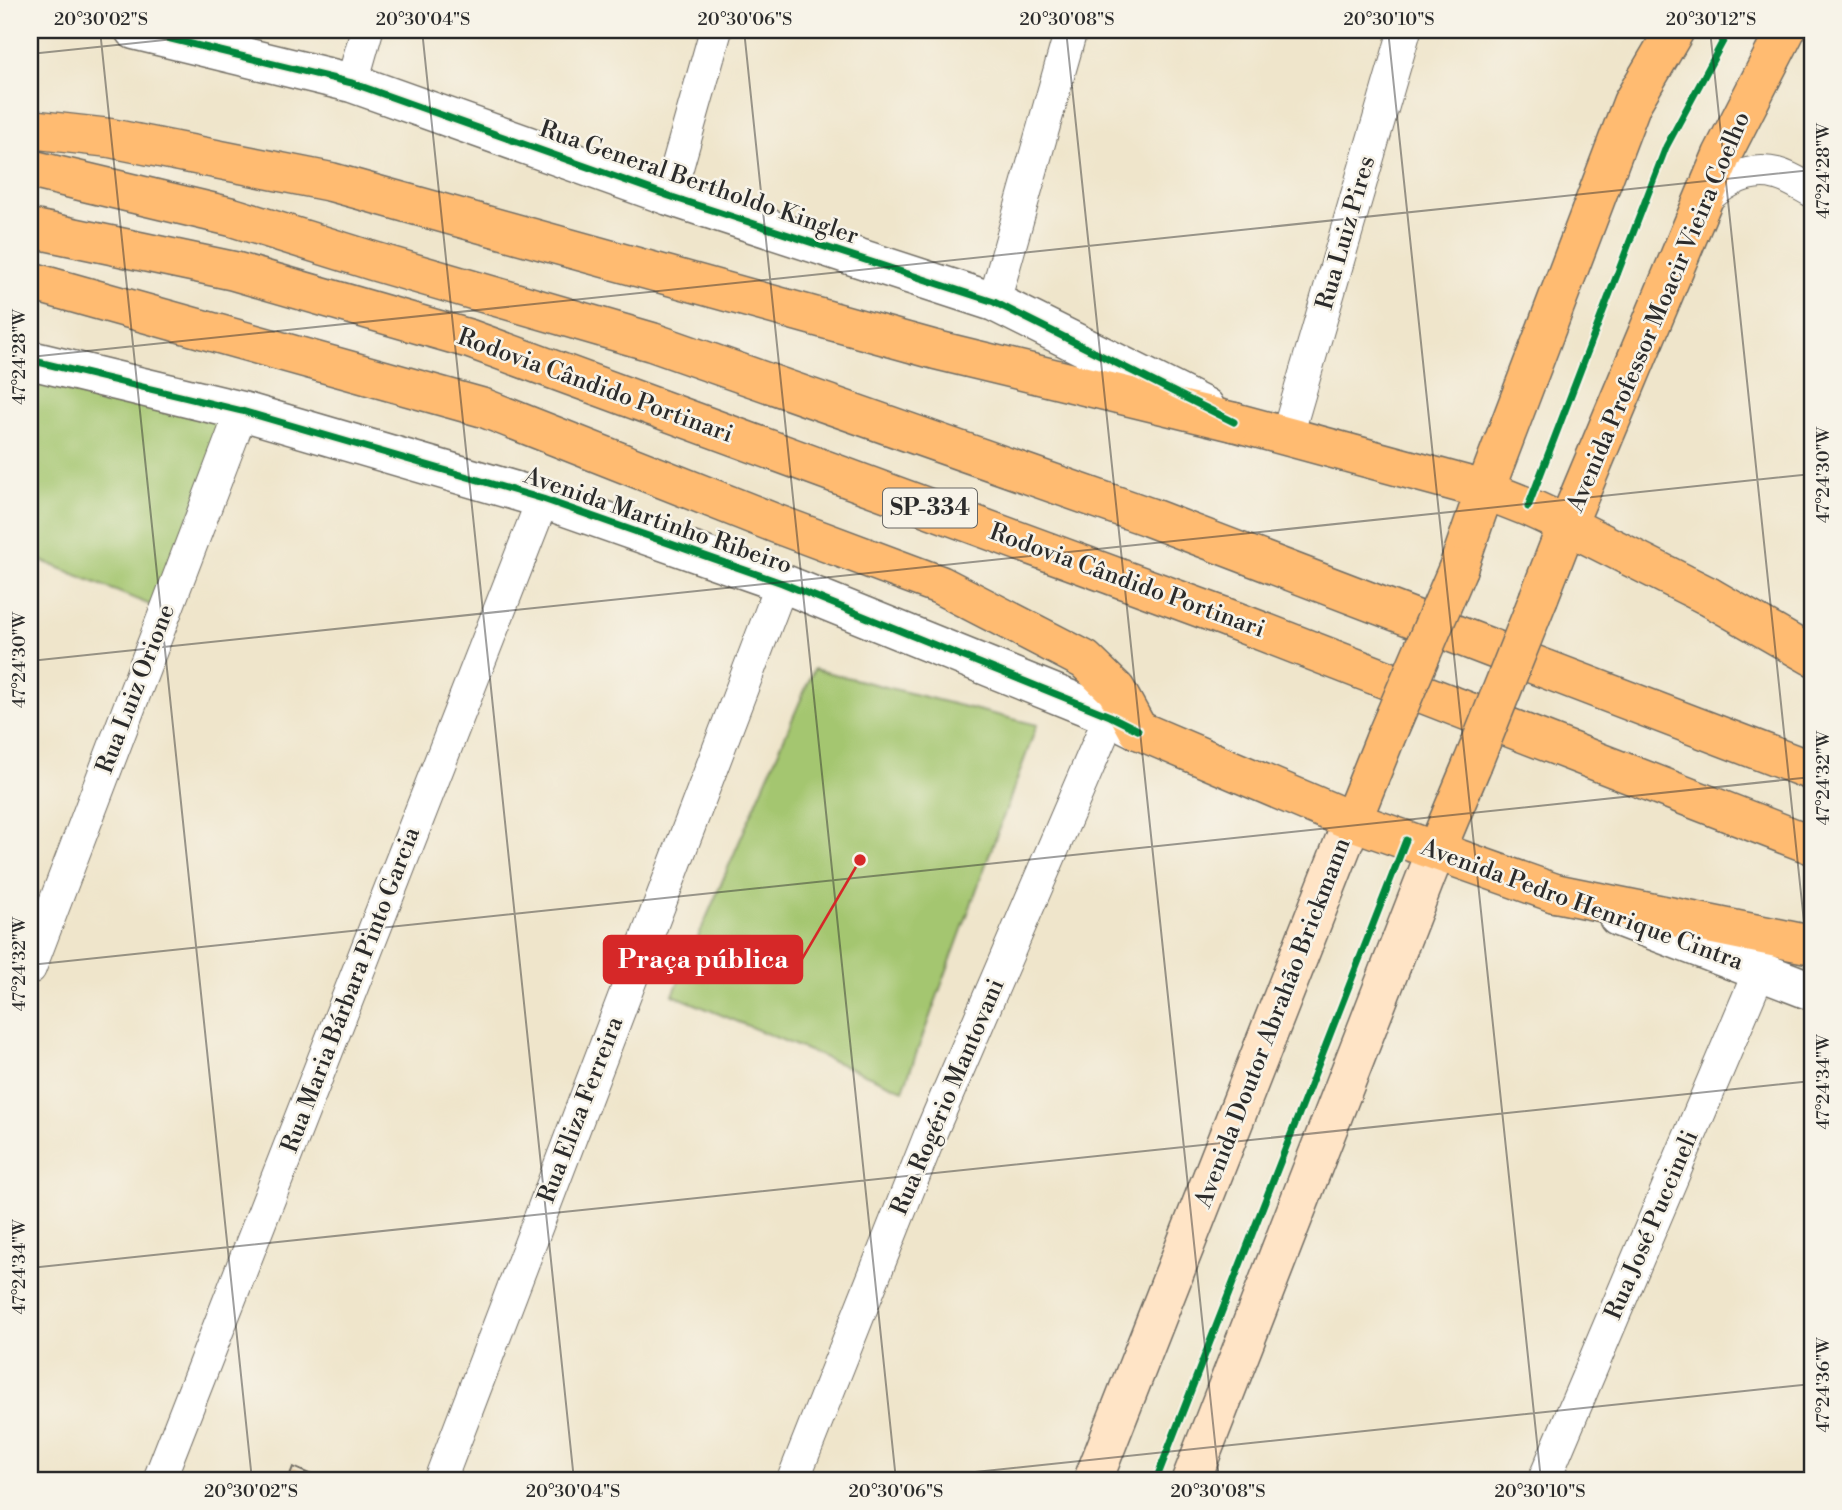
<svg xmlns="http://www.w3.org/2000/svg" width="1842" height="1510" font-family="'Libre Bodoni',serif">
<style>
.green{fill:#a4c66f;stroke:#68784d;stroke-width:2}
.building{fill:#daa767}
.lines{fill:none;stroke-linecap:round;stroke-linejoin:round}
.minor-casing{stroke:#706c63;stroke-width:34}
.tertiary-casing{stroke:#706c63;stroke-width:41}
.secondary-casing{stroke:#706c63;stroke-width:41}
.primary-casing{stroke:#706c63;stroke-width:41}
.motorway-casing{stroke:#706c63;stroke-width:41}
.minor{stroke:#fff;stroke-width:32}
.tertiary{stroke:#fff;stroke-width:38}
.secondary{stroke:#ffe4c6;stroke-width:38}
.primary{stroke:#ffbb71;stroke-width:38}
.motorway{stroke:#ffbb71;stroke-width:38}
.primary-bridge-casing{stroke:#706c63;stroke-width:41;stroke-linecap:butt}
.primary-bridge{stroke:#ffbb71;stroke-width:38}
.cycleway-casing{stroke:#f7f3e8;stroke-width:11}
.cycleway{stroke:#00873e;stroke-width:7}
.ticks{fill:none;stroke:#2b2b2b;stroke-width:2;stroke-opacity:0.45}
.labels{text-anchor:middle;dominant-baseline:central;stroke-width:5;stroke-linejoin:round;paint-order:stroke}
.shield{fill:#f7f3e8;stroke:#686764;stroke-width:2}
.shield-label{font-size:23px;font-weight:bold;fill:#2b2b2b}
.street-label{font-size:24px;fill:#2b2b2b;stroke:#f7f3e8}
.leader{fill:none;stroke:#d62828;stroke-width:2.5}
.callout-dot{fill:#d62828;stroke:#f7f3e8;stroke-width:2.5}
.callout{fill:#d62828;stroke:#d62828;stroke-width:2.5}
.callout-label{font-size:26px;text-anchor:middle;font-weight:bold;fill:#fff}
.neatline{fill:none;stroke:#2b2b2b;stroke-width:2.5}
.ticks-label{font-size:18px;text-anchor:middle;fill:#2b2b2b}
</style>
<rect width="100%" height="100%" fill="#f7f3e8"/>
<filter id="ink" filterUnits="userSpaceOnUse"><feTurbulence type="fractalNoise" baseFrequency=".0143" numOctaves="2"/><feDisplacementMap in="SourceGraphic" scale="14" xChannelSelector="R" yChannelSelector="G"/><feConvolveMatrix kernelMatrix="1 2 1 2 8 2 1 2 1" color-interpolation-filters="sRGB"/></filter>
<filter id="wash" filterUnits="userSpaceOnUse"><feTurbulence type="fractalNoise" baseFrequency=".00686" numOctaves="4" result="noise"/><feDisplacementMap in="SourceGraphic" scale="28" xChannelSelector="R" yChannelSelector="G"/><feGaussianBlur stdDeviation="1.57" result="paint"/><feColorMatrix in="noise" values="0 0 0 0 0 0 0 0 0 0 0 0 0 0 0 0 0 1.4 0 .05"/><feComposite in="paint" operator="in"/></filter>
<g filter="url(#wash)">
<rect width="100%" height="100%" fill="#efe5cb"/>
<path class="green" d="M 30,377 L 226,422 L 155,607 L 30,556 Z
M 814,669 L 1037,725 L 903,1090 L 673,995 Z"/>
<g id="blocks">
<path class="building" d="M 293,1467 L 323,1480 L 288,1480 Z"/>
</g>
</g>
<g filter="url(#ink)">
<use href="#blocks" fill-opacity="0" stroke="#706c63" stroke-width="2"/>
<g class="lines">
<g class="minor-casing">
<path id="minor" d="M 352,83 L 367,30
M 669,196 L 716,30
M 1702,202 C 1722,183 1748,166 1777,174 C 1789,177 1801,185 1812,191
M 994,302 L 1071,30
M 1287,436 L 1405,30
M 30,968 L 242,411
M 159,1480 L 543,499
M 440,1480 L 782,583
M 793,1480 L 932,1130 L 1110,716
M 1544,1480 L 1760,970"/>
</g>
<g class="tertiary-casing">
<path id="tertiary" d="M 134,30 L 352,83 L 669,196 L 994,302 L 1205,407
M 30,360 L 242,411 L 543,499 L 782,583 L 1110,716 L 1138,730
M 1618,917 L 1812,991"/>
</g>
<g class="secondary-casing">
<path id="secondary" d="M 1093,1480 L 1352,821
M 1191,1480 L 1436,851"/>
</g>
<g class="primary-casing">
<path id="primary" d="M 1234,422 L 1485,490 L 1528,507 L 1567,525 L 1708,596
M 1458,568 L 1485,490 L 1632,103 L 1675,30
M 1539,597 L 1567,525 L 1722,155 L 1786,30
M 1138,730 L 1352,821 L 1555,893
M 1352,821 L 1385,739
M 1436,851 L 1472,765"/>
</g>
<g class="motorway-casing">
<path id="motorway" d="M 30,129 L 110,138 L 331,182 L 936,350 L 1234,422
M 30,169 L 232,217 L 373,261 L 652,342 L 1149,517 L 1812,771
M 30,228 L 234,271 L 470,339 L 1225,617 L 1812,845
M 30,281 L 484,408 L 777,524 L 940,585 L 1085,660 L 1116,690 L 1138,730
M 1708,596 L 1812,656
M 1555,893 L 1812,945"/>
</g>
<use href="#minor" class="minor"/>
<use href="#tertiary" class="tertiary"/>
<use href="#secondary" class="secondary"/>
<use href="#primary" class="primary"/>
<use href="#motorway" class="motorway"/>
<g class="primary-bridge-casing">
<path id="primary-bridge" d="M 1385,739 L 1458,568
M 1472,765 L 1539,597"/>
</g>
<use href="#primary-bridge" class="primary-bridge"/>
<g class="cycleway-casing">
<path id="cycleway" d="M 134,30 L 352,83 L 669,196 L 994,302 L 1234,422
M 30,360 L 242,411 L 543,499 L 782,583 L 1110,716 L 1138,730
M 1528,507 L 1666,147 L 1729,30
M 1156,1480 L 1406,840"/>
</g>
<use href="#cycleway" class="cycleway"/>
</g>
</g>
<path class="ticks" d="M 100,30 L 252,1480M 422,30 L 574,1480M 744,30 L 896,1480M 1066,30 L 1219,1480M 1388,30 L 1541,1480M 1710,30 L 1812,998M 30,54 L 260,30M 30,357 L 1812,170M 30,661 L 1812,474M 30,965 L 1812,777M 30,1268 L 1812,1081M 899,1480 L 1812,1384"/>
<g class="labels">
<rect class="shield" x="883" y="488.5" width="94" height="39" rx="5"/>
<g class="shield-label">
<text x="930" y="508">SP-334</text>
</g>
<g class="street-label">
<text transform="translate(699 183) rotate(19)">Rua General Bertholdo Kingler</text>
<text transform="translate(1346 233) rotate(-74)">Rua Luiz Pires</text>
<text transform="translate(1659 312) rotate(-67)">Avenida Professor Moacir Vieira Coelho</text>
<text transform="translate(595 386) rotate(20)">Rodovia Cândido Portinari</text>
<text transform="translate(658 521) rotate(19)">Avenida Martinho Ribeiro</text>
<text transform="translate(1127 581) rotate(20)">Rodovia Cândido Portinari</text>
<text transform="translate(136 689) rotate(-69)">Rua Luiz Orione</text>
<text transform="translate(1582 905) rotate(20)">Avenida Pedro Henrique Cintra</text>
<text transform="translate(351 990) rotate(-69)">Rua Maria Bárbara Pinto Garcia</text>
<text transform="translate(1273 1023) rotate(-69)">Avenida Doutor Abrahão Brickmann</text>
<text transform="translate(948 1097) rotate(-67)">Rua Rogério Mantovani</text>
<text transform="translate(581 1110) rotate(-69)">Rua Eliza Ferreira</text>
<text transform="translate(1652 1225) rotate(-67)">Rua José Puccineli</text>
</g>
</g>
<path class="leader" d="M860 860L802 959"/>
<circle class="callout-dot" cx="860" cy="860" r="7"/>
<rect class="callout" x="604" y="936" width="198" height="47" rx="7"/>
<g class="callout-label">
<text x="703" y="968">Praça pública</text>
</g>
<rect width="1842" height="1510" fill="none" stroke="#f7f3e8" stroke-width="77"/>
<rect x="38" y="38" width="1766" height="1434" class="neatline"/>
<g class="ticks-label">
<text x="101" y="25">20°30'02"S</text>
<text x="423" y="25">20°30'04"S</text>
<text x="745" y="25">20°30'06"S</text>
<text x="1067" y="25">20°30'08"S</text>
<text x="1389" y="25">20°30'10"S</text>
<text x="1711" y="25">20°30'12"S</text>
<text transform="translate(1823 171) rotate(-90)" y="6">47°24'28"W</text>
<text transform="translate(19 357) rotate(-90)" y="6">47°24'28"W</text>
<text transform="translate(1823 475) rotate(-90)" y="6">47°24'30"W</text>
<text transform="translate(19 660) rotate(-90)" y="6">47°24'30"W</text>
<text transform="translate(1823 778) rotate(-90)" y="6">47°24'32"W</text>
<text transform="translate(19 964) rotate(-90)" y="6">47°24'32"W</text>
<text transform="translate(1823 1082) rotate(-90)" y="6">47°24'34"W</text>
<text transform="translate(19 1267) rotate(-90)" y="6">47°24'34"W</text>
<text transform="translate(1823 1385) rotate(-90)" y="6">47°24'36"W</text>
<text x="251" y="1497">20°30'02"S</text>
<text x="573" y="1497">20°30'04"S</text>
<text x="896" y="1497">20°30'06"S</text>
<text x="1218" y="1497">20°30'08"S</text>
<text x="1540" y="1497">20°30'10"S</text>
</g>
</svg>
